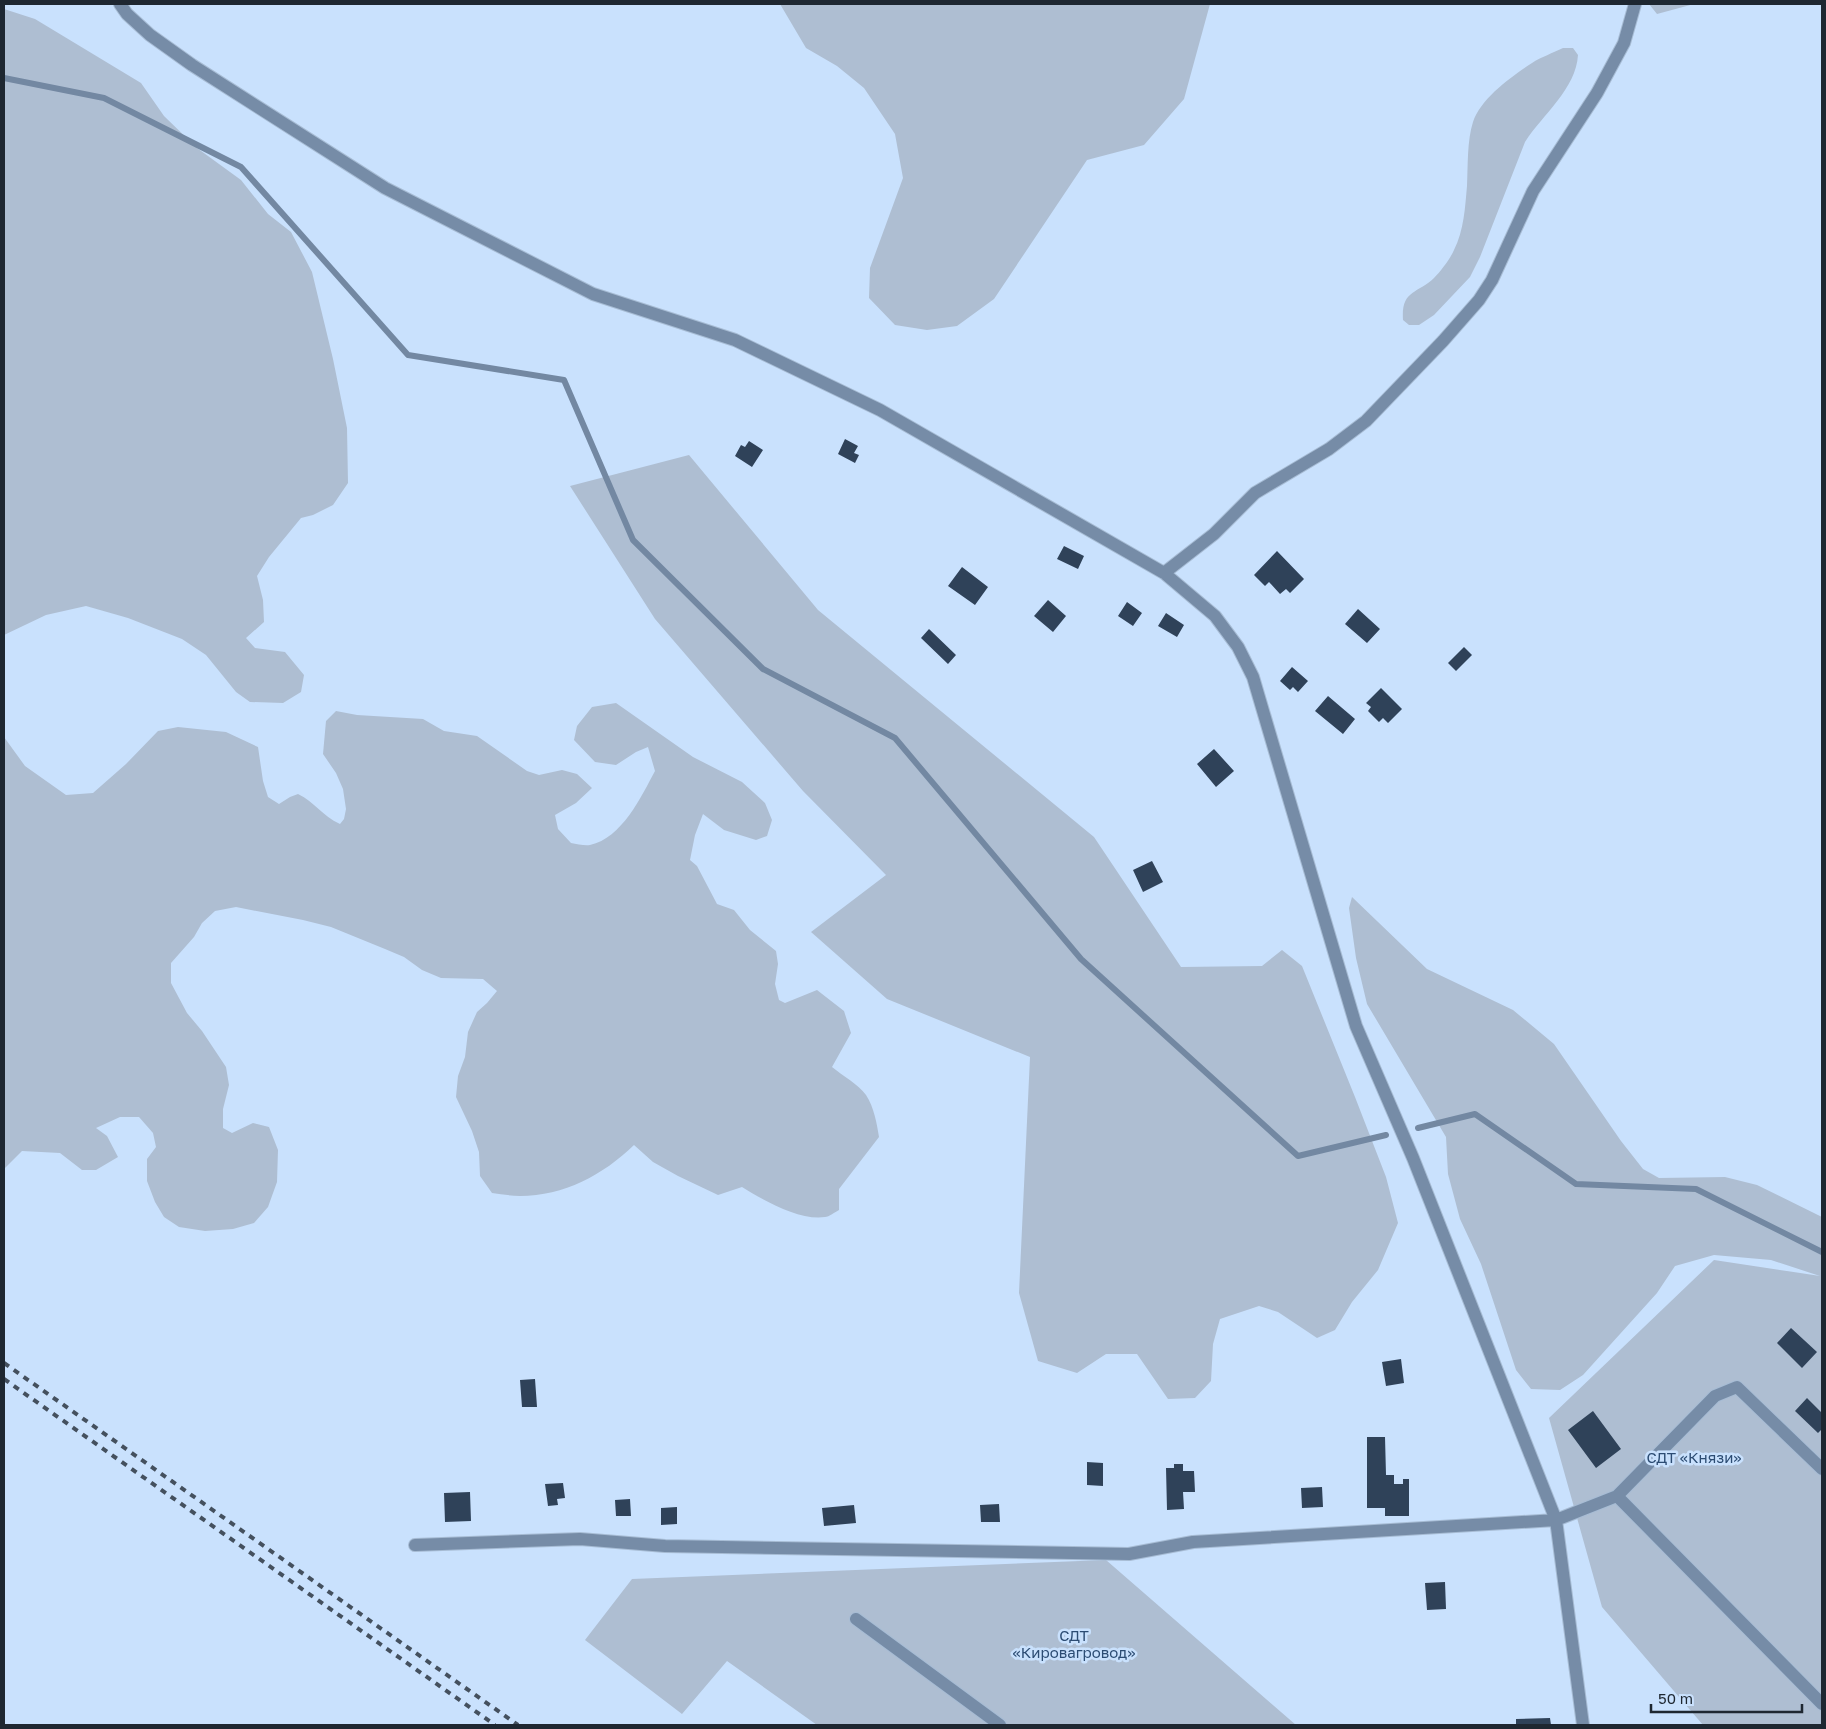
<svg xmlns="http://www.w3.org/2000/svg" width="1826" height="1729" font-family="'Golos Text',sans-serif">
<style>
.green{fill:#aebed2}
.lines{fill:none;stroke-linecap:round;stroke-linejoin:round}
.stream{stroke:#7388a2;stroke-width:6}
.building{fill:#2f4259}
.minor-casing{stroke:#a7bcd4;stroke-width:14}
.minor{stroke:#768ca7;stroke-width:12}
.rail{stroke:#44505e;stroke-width:4;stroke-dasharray:6 6;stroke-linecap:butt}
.labels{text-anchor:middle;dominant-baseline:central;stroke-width:5;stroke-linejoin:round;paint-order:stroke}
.park-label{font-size:15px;fill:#2c4c73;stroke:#c9e1fd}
</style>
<rect width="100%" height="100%" fill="#c9e1fd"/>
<path class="green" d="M 780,4 L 1210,4 L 1184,99 L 1144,145 L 1087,160 L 994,299 L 957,326 L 927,330 L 895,325 L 869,298 L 870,268 L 903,178 L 895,134 L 864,88 L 837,66 L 806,48 Z
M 1649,4 L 1694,4 L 1657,14 Z
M 4,9 L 35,19 L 141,83 L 164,116 L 197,148 L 241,180 L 268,214 L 291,232 L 312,272 L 333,359 L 347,428 L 348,483 L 333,505 L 313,515 L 301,518 L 269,557 L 257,576 L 263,600 L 264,622 L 246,638 L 255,648 L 285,652 L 304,675 L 301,692 L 283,703 L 250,702 L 236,692 L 206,655 L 182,639 L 128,618 L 86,606 L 46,615 L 4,635 Z
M 1563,48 L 1573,48 L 1578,55 C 1576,89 1543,114 1525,142 L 1480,257 L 1470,277 L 1434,315 L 1419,325 L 1409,325 L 1403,320 C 1401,290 1417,294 1434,278 C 1441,271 1450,259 1454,250 C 1464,230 1465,208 1467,186 C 1468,165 1467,141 1473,122 C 1481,98 1512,76 1532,63 C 1541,57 1553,53 1563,48 Z
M 689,455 L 818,610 L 1094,837 L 1181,967 L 1262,966 L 1282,950 L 1302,966 L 1355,1097 L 1386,1177 L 1398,1223 L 1378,1270 L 1352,1302 L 1335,1330 L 1317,1338 L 1278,1312 L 1259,1306 L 1220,1319 L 1213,1344 L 1211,1381 L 1195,1398 L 1168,1399 L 1137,1354 L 1106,1354 L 1077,1373 L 1038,1361 L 1019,1293 L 1030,1057 L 887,999 L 811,932 L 886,875 L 803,791 L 655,619 L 570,486 Z
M 616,703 L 693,757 L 742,782 L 765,803 L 772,820 L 767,836 L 756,840 L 724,830 L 703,814 L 695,835 L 690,860 L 697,866 L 717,904 L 734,910 L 750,930 L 776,951 L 778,964 L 775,984 L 779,1000 L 785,1003 L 817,990 L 844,1011 L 851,1033 L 832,1067 C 843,1076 858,1084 866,1095 C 874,1107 877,1124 879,1137 L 839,1189 L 839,1210 C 835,1212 829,1217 825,1217 C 800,1221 763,1200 742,1187 L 718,1195 L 678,1176 L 653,1162 L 634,1145 C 603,1175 564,1196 520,1196 C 511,1196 501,1194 492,1193 L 480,1176 L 479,1152 L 472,1131 L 456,1097 L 458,1076 L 465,1057 L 468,1032 L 477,1012 L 487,1003 L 497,991 L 483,979 L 441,978 L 422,970 L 404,957 L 385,949 L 331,927 L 303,920 L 236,907 L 215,911 L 202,923 L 194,937 L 171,963 L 171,983 L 187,1013 L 202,1031 L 226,1067 L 229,1085 L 223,1109 L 223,1128 L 232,1133 L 253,1123 L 269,1127 L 278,1150 L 277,1182 L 268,1207 L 254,1223 L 233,1229 L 205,1231 L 179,1227 L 164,1217 L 155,1202 L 147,1181 L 147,1159 L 156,1147 L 153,1133 L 139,1117 L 120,1117 L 96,1128 L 107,1136 L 118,1157 L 96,1170 L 82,1170 L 60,1153 L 22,1151 L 4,1169 L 4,737 L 25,766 L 66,795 L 93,793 L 126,764 L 158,731 L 178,727 L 226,732 L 258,747 L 263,781 L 268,797 L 279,804 L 290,797 L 298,794 C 315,802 322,816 340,824 L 344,819 L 346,809 L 343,789 L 336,773 L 323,754 L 326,721 L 336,711 L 357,715 L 423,719 L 444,731 L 477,736 L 527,771 L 539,775 L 562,770 L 577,774 L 592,788 L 576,803 L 555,815 L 558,829 L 571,843 C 577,844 585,846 590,845 C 622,838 641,797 655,771 L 648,747 L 636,752 L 616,765 L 595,762 L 574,740 L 577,726 L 592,707 Z
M 1352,897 L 1427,969 L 1513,1010 L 1554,1044 L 1621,1141 L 1643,1169 L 1659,1178 L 1725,1177 L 1757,1185 L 1822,1217 L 1822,1725 L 1703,1725 L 1602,1607 L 1549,1418 L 1714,1260 L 1820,1276 L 1771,1260 L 1714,1255 L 1675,1266 L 1657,1293 L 1583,1375 L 1560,1390 L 1531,1389 L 1516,1370 L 1481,1264 L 1460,1219 L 1448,1174 L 1446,1137 L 1367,1004 L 1356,958 L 1349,908 Z
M 1106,1560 L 1296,1725 L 817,1725 L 727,1661 L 682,1714 L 585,1640 L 632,1579 Z"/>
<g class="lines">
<path class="stream" d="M 4,78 L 104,98 L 241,167 L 408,355 L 564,380 L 633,540 L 763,669 L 895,738 L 1081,959 L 1298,1156 L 1386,1135
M 1418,1128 L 1475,1114 L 1576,1184 L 1696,1189 L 1822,1252"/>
</g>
<path class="building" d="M 845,439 L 858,446 L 854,453 L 859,455 L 855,463 L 838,454 Z
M 749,441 L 763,450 L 752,467 L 735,456 L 741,445 L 745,447 Z
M 1064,546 L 1084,556 L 1078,569 L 1057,559 Z
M 1277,551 L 1304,579 L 1290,593 L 1286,589 L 1280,594 L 1269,582 L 1265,586 L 1254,575 Z
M 962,567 L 988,587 L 975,605 L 948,586 Z
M 1048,600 L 1066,616 L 1053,632 L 1034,616 Z
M 1127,602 L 1142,613 L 1133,626 L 1118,616 Z
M 1358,609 L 1380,629 L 1367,643 L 1345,624 Z
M 1166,613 L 1184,625 L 1177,637 L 1158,626 Z
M 929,629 L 956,655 L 948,664 L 921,638 Z
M 1464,647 L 1472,655 L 1456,671 L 1448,663 Z
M 1292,667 L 1308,681 L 1298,692 L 1293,687 L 1290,690 L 1280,681 Z
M 1381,688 L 1402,709 L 1388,723 L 1383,718 L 1379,722 L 1368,711 L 1371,707 L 1366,703 Z
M 1328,696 L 1355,719 L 1343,734 L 1315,711 Z
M 1214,749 L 1234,771 L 1216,787 L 1197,764 Z
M 1152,861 L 1163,882 L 1143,892 L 1133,870 Z
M 1791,1328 L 1817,1352 L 1802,1368 L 1777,1343 Z
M 1401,1359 L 1404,1383 L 1386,1386 L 1382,1362 Z
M 535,1379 L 537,1407 L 522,1407 L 520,1380 Z
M 1807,1398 L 1822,1413 L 1822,1429 L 1818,1433 L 1795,1411 Z
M 1593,1411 L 1621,1449 L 1596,1468 L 1568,1430 Z
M 1367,1437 L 1385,1437 L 1386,1475 L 1394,1475 L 1394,1484 L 1403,1484 L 1403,1479 L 1409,1479 L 1409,1516 L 1385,1516 L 1385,1508 L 1367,1508 Z
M 1087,1462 L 1103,1463 L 1103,1486 L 1087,1485 Z
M 1174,1464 L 1183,1464 L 1183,1471 L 1194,1471 L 1195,1492 L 1183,1492 L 1184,1509 L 1167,1510 L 1166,1468 L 1174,1468 Z
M 563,1483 L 565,1498 L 557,1499 L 558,1505 L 548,1506 L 545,1484 Z
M 1322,1487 L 1323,1507 L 1302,1508 L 1301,1488 Z
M 470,1492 L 471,1521 L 445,1522 L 444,1493 Z
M 630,1499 L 631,1516 L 616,1516 L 615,1500 Z
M 999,1504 L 1000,1522 L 981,1522 L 980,1505 Z
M 854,1505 L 856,1523 L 824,1526 L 822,1508 Z
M 677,1507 L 677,1524 L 661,1525 L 661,1508 Z
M 1445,1582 L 1446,1609 L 1427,1610 L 1425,1583 Z
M 1550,1718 L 1551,1725 L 1516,1725 L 1516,1719 Z"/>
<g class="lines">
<g class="minor-casing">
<path id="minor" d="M 120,4 L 127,14 L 150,35 L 192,65 L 385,188 L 593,294 L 735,340 L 880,410 L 1164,573 L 1215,616 L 1238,647 L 1253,677 L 1356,1026 L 1413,1158 L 1556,1520 L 1583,1725
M 1164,573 L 1214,534 L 1255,493 L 1329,449 L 1366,421 L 1443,341 L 1479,300 L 1492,280 L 1533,191 L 1597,93 L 1624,43 L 1635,4
M 1617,1496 L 1822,1704
M 415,1545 L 580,1539 L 665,1546 L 1129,1554 L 1193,1542 L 1556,1520 L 1617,1496 L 1715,1396 L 1737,1387 L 1822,1469
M 856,1619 L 1000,1725"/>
</g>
<use href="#minor" class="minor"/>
<path class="rail" d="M 4,1363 L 518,1725
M 4,1379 L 495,1725"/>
</g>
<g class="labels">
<g class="park-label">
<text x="1694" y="1457">СДТ «Князи»</text>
<text x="1074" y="1635">СДТ<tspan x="1074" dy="17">«Кировагровод»</tspan></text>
</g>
</g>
<rect width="1826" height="1729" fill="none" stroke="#1e2731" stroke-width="10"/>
<path d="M1651 1704v8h151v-8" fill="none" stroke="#1e2731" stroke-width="2.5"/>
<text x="1658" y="1704" font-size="15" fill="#1e2731" stroke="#c9e1fd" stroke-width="4" paint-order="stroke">50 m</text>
</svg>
